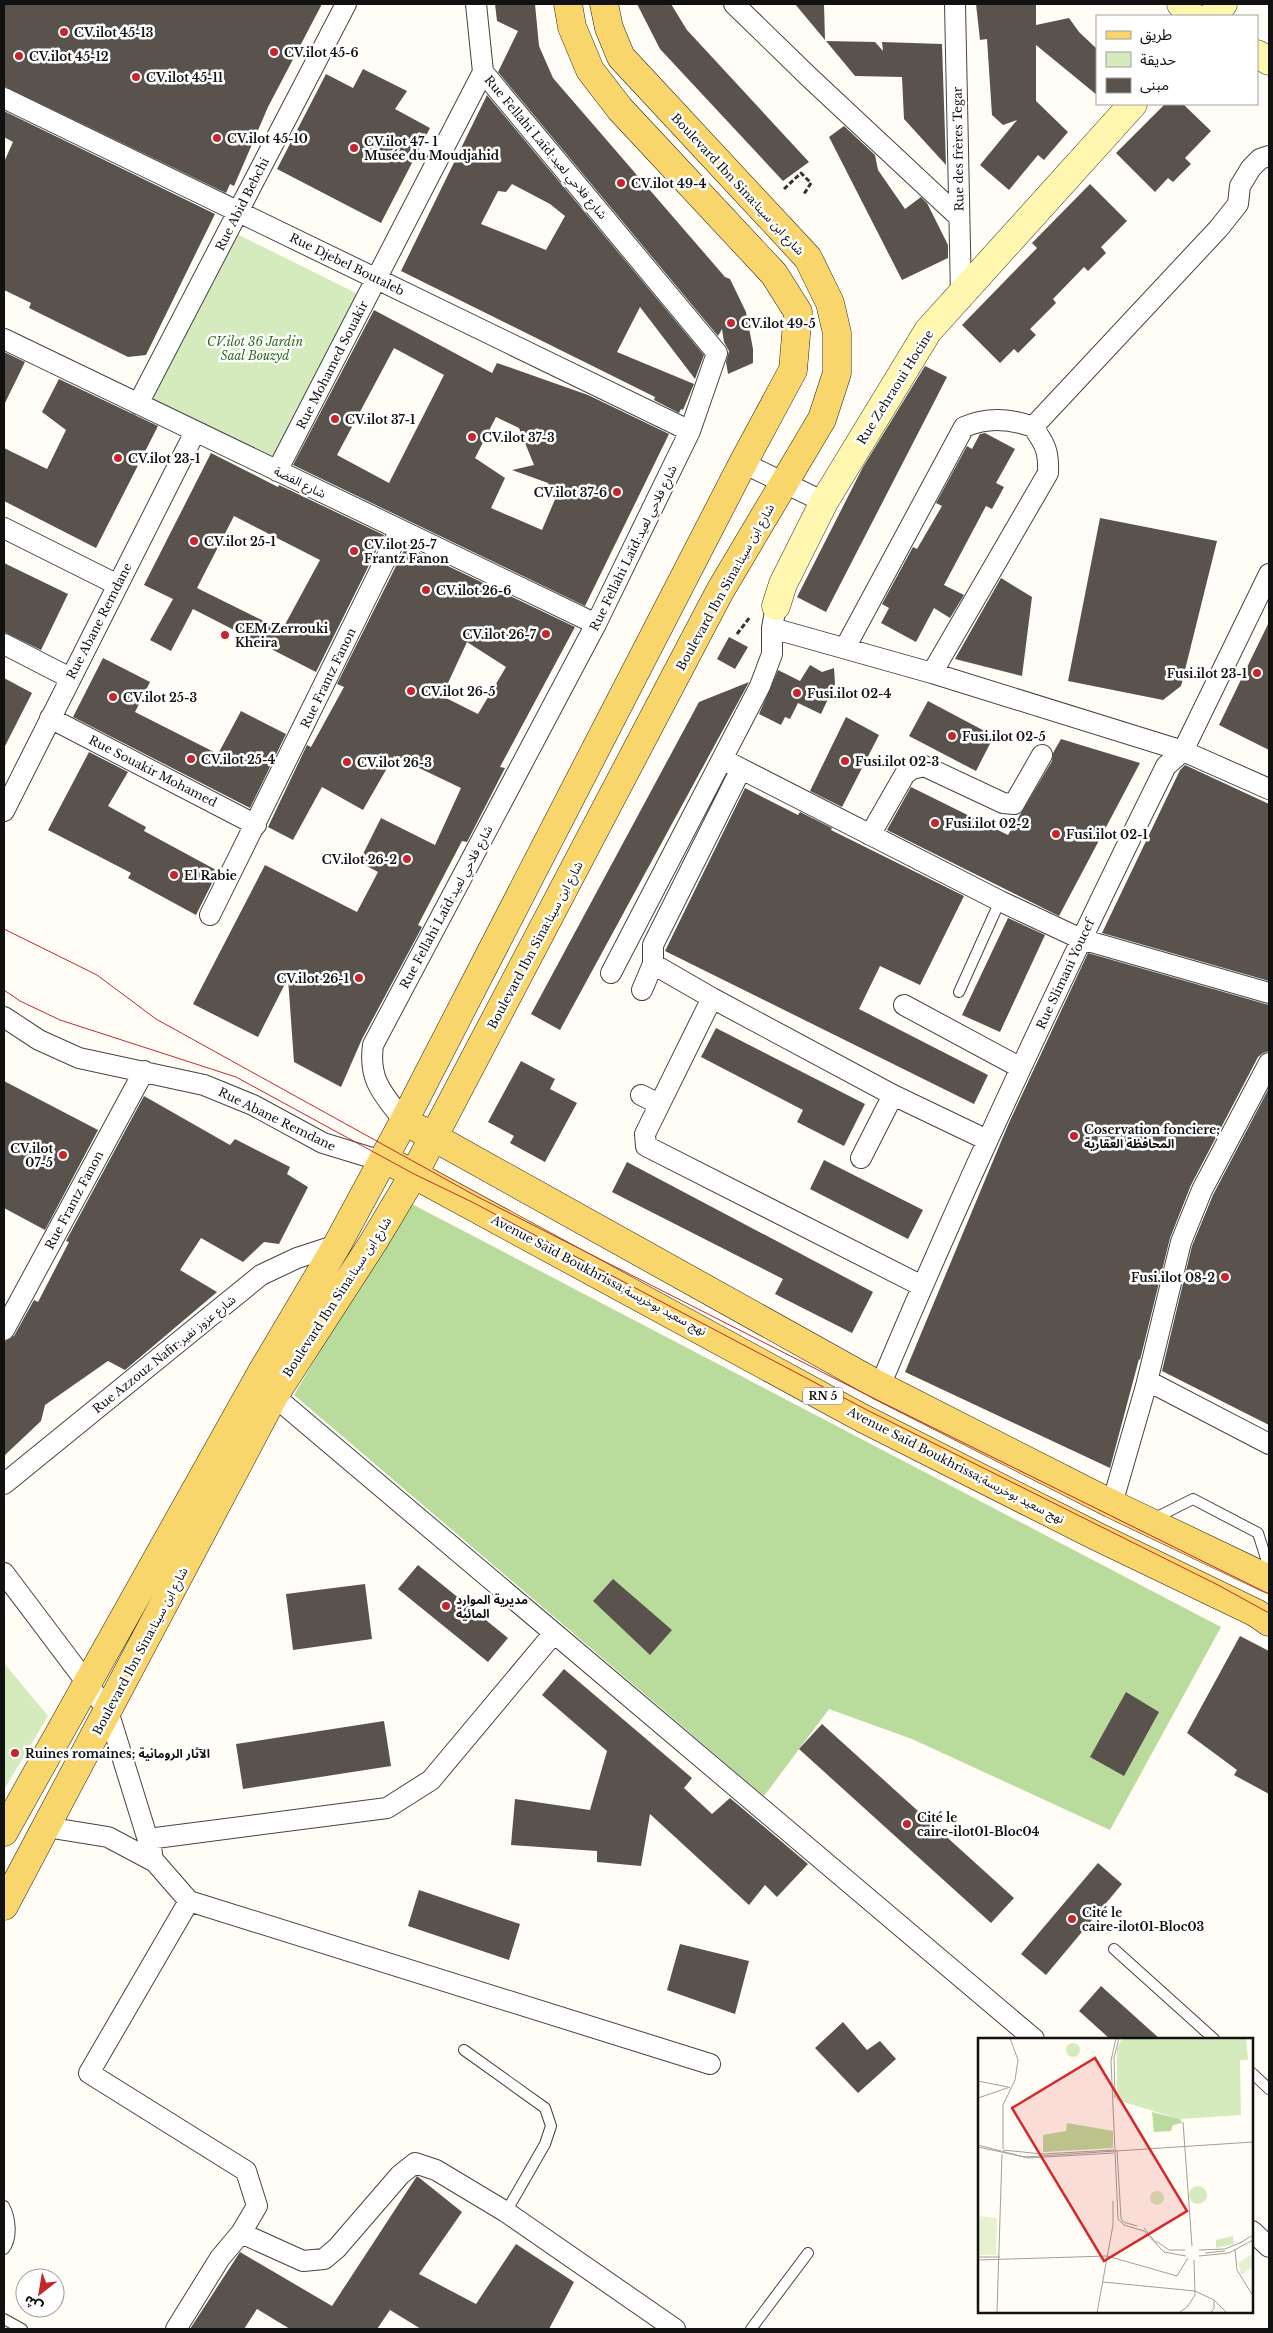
<svg xmlns="http://www.w3.org/2000/svg" width="1273" height="2333" font-family="'Libre Baskerville','Noto Sans Arabic',serif">
<style>
.green{fill:#d5ebbd}
.forest{fill:#b9dc9c}
.building{fill:#5a524d;fill-rule:evenodd}
.lines{fill:none;stroke-linecap:round;stroke-linejoin:round}
.lane-casing{stroke:#444;stroke-width:12}
.street-casing{stroke:#444;stroke-width:22}
.secondary-casing{stroke:#333;stroke-width:29}
.primary-casing{stroke:#222;stroke-width:29}
.path{stroke:#333;stroke-width:3;stroke-dasharray:5 2.5;stroke-linecap:butt}
.lane{stroke:#fff;stroke-width:10}
.street{stroke:#fff;stroke-width:20}
.secondary{stroke:#fff6b0;stroke-width:28}
.primary{stroke:#f9d66b;stroke-width:28}
.tram{stroke:#c4262e;stroke-width:1}
.poi-dot{fill:#c4262e;stroke:#fff;stroke-width:2}
.labels{text-anchor:middle;dominant-baseline:central;stroke-width:5;stroke-linejoin:round;paint-order:stroke}
.shield{fill:#fff;stroke:#585858;stroke-width:1}
.shield-label{font-size:11px;font-weight:bold;fill:#111}
.poi-label{font-size:12px;font-weight:bold;fill:#111;stroke:#fff;text-anchor:start}
.street-label{font-size:12px;fill:#111;stroke:#fff}
.park-label{font-size:12px;font-style:italic;fill:#2f6b1f;stroke:#fff}
.inset-road{fill:none;stroke:#a09f9a;stroke-width:1}
.view{fill:#d62828;fill-opacity:0.15;stroke:#d62828;stroke-width:2.5}
.inset-edge{fill:none;stroke:#111;stroke-width:2.5}
</style>
<rect width="100%" height="100%" fill="#fffdf5"/>
<path class="green" d="M 235,233 L 358,294 L 275,462 L 152,401 Z
M 4,1663 L 48,1716 L 4,1790 Z"/>
<path class="forest" d="M 408,1202 L 1221,1627 L 1110,1830 L 912,1739 L 829,1709 L 764,1796 L 294,1395 Z"/>
<path class="building" d="M 4,4 L 322,4 L 268,107 L 234,186 L 230,184 L 226,193 L 4,86 Z
M 495,4 L 535,4 L 539,46 L 553,78 L 725,277 L 730,279 L 746,312 L 753,349 L 753,363 L 728,374 L 726,362 L 729,351 L 724,342 L 722,329 L 718,336 L 498,72 L 518,31 L 497,21 Z
M 637,4 L 671,4 L 687,30 L 809,162 L 783,181 L 660,49 Z
M 795,4 L 824,4 L 825,40 Z
M 976,4 L 1036,4 L 1036,25 L 1069,18 L 1079,32 L 1097,49 L 1097,95 L 1036,45 L 1036,101 L 1068,132 L 1044,160 L 1038,155 L 1009,190 L 980,165 L 1017,120 L 1003,125 L 992,115 L 987,39 L 980,40 Z
M 826,41 L 875,42 L 883,51 L 882,42 L 942,44 L 946,165 L 904,119 L 902,77 L 855,76 Z
M 363,69 L 407,91 L 395,109 L 430,128 L 381,223 L 277,169 L 326,74 L 353,88 Z
M 487,95 L 704,355 L 695,379 L 640,307 L 617,352 L 694,384 L 683,410 L 681,409 L 679,413 L 654,400 L 655,397 L 401,271 ZM 512,184 L 550,204 L 565,216 L 546,250 L 481,224 L 498,191 L 506,192 Z
M 1165,104 L 1183,104 L 1211,131 L 1185,158 L 1191,164 L 1173,182 L 1168,178 L 1155,192 L 1116,153 Z
M 4,111 L 215,214 L 146,355 L 128,357 L 29,308 L 31,303 L 4,290 L 4,162 L 13,142 L 4,137 Z
M 844,126 L 875,155 L 878,170 L 905,209 L 921,197 L 927,203 L 948,245 L 948,258 L 902,280 L 829,137 Z
M 1090,184 L 1127,221 L 1101,247 L 1106,253 L 1088,271 L 1084,267 L 1053,299 L 1056,303 L 1030,329 L 1036,335 L 1018,353 L 1014,349 L 1000,363 L 962,325 L 1037,248 L 1032,243 Z
M 374,310 L 492,373 L 497,363 L 588,395 L 669,434 L 585,606 L 293,465 ZM 394,348 L 444,375 L 389,483 L 337,455 ZM 496,417 L 519,428 L 534,465 L 512,470 L 548,483 L 556,497 L 542,530 L 491,508 L 505,478 L 475,458 Z
M 4,352 L 25,362 L 4,405 Z
M 925,366 L 947,377 L 826,612 L 797,597 L 863,467 Z
M 59,379 L 158,426 L 96,548 L 4,501 L 4,448 L 47,469 L 66,430 L 42,412 Z
M 985,433 L 1015,449 L 996,483 L 1004,487 L 992,509 L 986,506 L 944,585 L 964,595 L 950,618 L 934,608 L 916,642 L 881,623 L 889,608 L 882,604 L 913,547 L 917,549 L 942,506 L 936,503 L 967,446 L 972,449 L 980,434 Z
M 211,453 L 278,487 L 279,485 L 384,535 L 316,672 L 193,609 L 171,651 L 150,640 L 173,599 L 144,585 ZM 234,516 L 320,560 L 282,630 L 197,588 Z
M 1100,518 L 1217,541 L 1181,686 L 1163,700 L 1068,681 Z
M 406,546 L 575,627 L 500,767 L 505,768 L 467,842 L 462,841 L 418,925 L 422,927 L 362,1039 L 341,1087 L 294,1062 L 288,978 L 258,1037 L 193,1004 L 265,865 L 357,912 L 378,872 L 359,862 L 381,818 L 435,845 L 461,788 L 394,756 L 363,810 L 322,787 L 293,840 L 268,827 L 307,745 L 311,747 L 344,687 L 337,684 ZM 467,642 L 506,667 L 478,714 L 442,696 Z
M 4,563 L 68,594 L 41,650 L 4,632 Z
M 1001,578 L 1032,597 L 1022,676 L 955,659 Z
M 1269,622 L 1269,750 L 1219,725 Z
M 729,637 L 748,647 L 735,669 L 717,659 Z
M 103,658 L 150,682 L 135,712 L 218,754 L 241,711 L 286,734 L 250,808 L 73,717 Z
M 810,665 L 822,672 L 834,668 L 835,684 L 821,714 L 798,703 L 790,719 L 785,717 L 781,725 L 759,714 L 778,670 L 800,681 Z
M 4,678 L 32,693 L 4,748 Z
M 749,682 L 560,1030 L 531,1014 L 699,702 Z
M 928,701 L 994,736 L 976,771 L 909,736 Z
M 846,717 L 879,735 L 842,807 L 810,791 Z
M 1061,739 L 1140,763 L 1059,916 L 887,830 L 911,787 L 1008,835 L 1052,761 L 1053,753 Z
M 89,752 L 128,772 L 108,806 L 146,827 L 144,831 L 218,871 L 196,915 L 128,878 L 131,873 L 48,830 Z
M 1185,765 L 1269,804 L 1269,981 L 1102,933 L 1180,770 Z
M 745,788 L 798,815 L 800,812 L 832,828 L 831,830 L 964,896 L 920,985 L 880,966 L 859,1009 L 988,1075 L 974,1104 L 665,951 Z
M 1008,918 L 1045,935 L 1000,1032 L 962,1015 Z
M 1088,953 L 1269,1005 L 1269,1051 L 1263,1053 L 1258,1057 L 1191,1185 L 1170,1238 L 1140,1360 L 1139,1359 L 1110,1468 L 905,1372 L 1008,1125 Z
M 716,1028 L 865,1104 L 844,1146 L 797,1122 L 803,1110 L 701,1057 Z
M 521,1061 L 555,1079 L 550,1089 L 577,1103 L 545,1162 L 510,1143 L 514,1136 L 488,1122 Z
M 4,1081 L 98,1130 L 45,1230 L 4,1208 Z
M 1269,1088 L 1269,1425 L 1162,1371 L 1192,1246 L 1213,1195 Z
M 144,1096 L 230,1145 L 235,1139 L 290,1167 L 287,1174 L 308,1187 L 279,1244 L 264,1242 L 243,1262 L 201,1238 L 180,1270 L 217,1292 L 125,1370 L 108,1361 L 45,1405 L 41,1421 L 4,1456 L 4,1342 L 14,1336 L 34,1300 L 38,1302 L 69,1242 L 66,1241 Z
M 824,1160 L 923,1210 L 908,1239 L 810,1189 Z
M 627,1162 L 873,1292 L 852,1333 L 775,1294 L 783,1279 L 612,1192 Z
M 418,1565 L 508,1638 L 488,1662 L 398,1589 Z
M 613,1579 L 672,1630 L 650,1655 L 593,1601 Z
M 365,1584 L 372,1639 L 293,1650 L 286,1594 Z
M 1240,1636 L 1269,1651 L 1269,1794 L 1234,1775 L 1237,1770 L 1187,1733 Z
M 564,1669 L 692,1778 L 684,1788 L 712,1814 L 730,1798 L 808,1864 L 777,1897 L 765,1885 L 749,1905 L 650,1814 L 641,1866 L 597,1862 L 597,1851 L 511,1845 L 515,1799 L 590,1810 L 607,1751 L 542,1695 Z
M 1126,1692 L 1159,1712 L 1124,1776 L 1090,1757 Z
M 384,1721 L 391,1766 L 243,1789 L 236,1744 Z
M 822,1724 L 1014,1898 L 991,1923 L 799,1749 Z
M 1098,1863 L 1122,1884 L 1046,1975 L 1021,1954 Z
M 419,1890 L 520,1924 L 509,1960 L 408,1926 Z
M 680,1944 L 749,1961 L 735,2014 L 667,1990 Z
M 1101,1986 L 1160,2039 L 1110,2039 L 1079,2011 Z
M 843,2022 L 867,2050 L 880,2041 L 896,2059 L 858,2093 L 815,2048 Z
M 417,2176 L 462,2212 L 419,2274 L 476,2304 L 516,2244 L 574,2282 L 549,2329 L 421,2329 L 390,2310 L 377,2329 L 290,2329 L 257,2309 L 244,2329 L 190,2329 L 240,2252 L 332,2306 Z"/>
<g class="lines">
<g class="lane-casing">
<path id="lane" d="M 959,992 L 1000,901
M 1151,1520 L 1193,1499 L 1258,1533 L 1269,1568
M 1114,1949 L 1214,2039
M 464,2050 L 545,2108 L 551,2126 L 545,2144 L 506,2212
M 1252,2073 L 1269,2089
M 4,2206 C 10,2217 13,2238 4,2249
M 4,2319 L 22,2329
M 751,2329 L 808,2253"/>
</g>
<g class="street-casing">
<path id="street" d="M 734,4 L 809,77 L 959,217
M 955,4 L 961,295
M 4,98 L 690,431
M 4,339 L 596,624
M 138,404 L 346,4
M 743,463 L 824,502
M 277,471 L 483,72
M 4,528 L 118,585
M 776,606 L 772,628 L 932,673 L 1183,751 L 1269,789
M 4,644 L 70,678
M 845,648 L 964,427 C 987,417 1009,418 1033,427 L 1219,228 L 1238,204 L 1240,186 L 1251,168 L 1260,159 L 1269,156
M 932,673 L 1048,473 C 1049,451 1045,444 1033,427
M 50,718 L 256,825
M 724,760 L 1000,901 L 1081,939 L 1269,993
M 4,811 L 195,432
M 870,835 L 905,774 L 912,769 L 924,766 L 1003,803 L 1014,804 L 1042,755
M 210,915 L 400,530
M 653,964 L 653,945 L 741,769
M 611,973 L 760,686 L 772,654 L 772,628
M 642,990 L 653,964 L 712,998 L 645,1134 L 646,1146 L 922,1286
M 712,998 L 893,1095 L 987,1140
M 904,1005 L 1021,1068
M 4,1017 L 39,1040 L 79,1058 L 204,1085 L 253,1105 L 323,1143 L 382,1161
M 641,1095 L 659,1104
M 404,1121 C 384,1095 368,1081 373,1045 L 596,624 L 690,431 L 717,353 L 483,72 L 476,4
M 861,1158 L 893,1095
M 4,1330 L 144,1071
M 1148,1381 L 1269,1444
M 267,1386 L 274,1396 L 1034,2039
M 880,1386 C 968,1176 1065,970 1166,766 L 1183,751 L 1269,574
M 4,1484 L 261,1275 L 297,1258 L 337,1245
M 1112,1504 L 1146,1386 L 1181,1242 L 1202,1190 L 1269,1063
M 4,1573 L 108,1711 L 152,1853
M 46,1827 L 108,1837 L 155,1862 L 189,1901 L 89,2073 L 246,2171 L 257,2206 L 241,2233 L 303,2261 L 324,2259 L 337,2248 L 400,2175 L 415,2163 L 436,2170 L 506,2212 L 675,2329
M 148,1839 L 387,1808 L 431,1780 L 554,1633
M 189,1901 L 710,2064
M 1252,2231 L 1269,2247
M 176,2329 L 220,2258 L 241,2233"/>
</g>
<g class="secondary-casing">
<path id="secondary" d="M 1181,4 L 1192,16
M 1212,16 L 1223,4
M 1257,54 L 1269,61
M 776,606 L 783,584 L 824,502 L 928,331 L 1133,104"/>
</g>
<g class="primary-casing">
<path id="primary" d="M 419,1129 L 880,1386 L 1112,1504 L 1269,1579
M 398,1166 L 862,1418 L 1096,1536 L 1256,1613 L 1269,1622
M 4,1832 L 260,1375 L 337,1245 L 404,1121 L 743,463 L 793,370 L 798,312 L 774,274 L 620,109 L 590,70 L 572,27 L 568,4
M 4,1906 L 274,1396 L 374,1241 L 414,1174 L 720,591 L 822,419 L 837,373 L 837,333 L 830,303 L 808,258 L 621,57 L 609,28 L 604,4"/>
</g>
<path class="path" d="M 784,189 L 801,173 L 811,183 L 804,194
M 737,634 L 750,617"/>
<use href="#lane" class="lane"/>
<use href="#street" class="street"/>
<use href="#secondary" class="secondary"/>
<use href="#primary" class="primary"/>
<path class="tram" d="M 4,929 L 97,975 L 156,1019 L 476,1196 L 873,1398 L 1269,1594
M 4,990 L 20,1001 L 60,1020 L 236,1077 L 414,1174 L 472,1202 L 867,1410 L 1218,1585 L 1269,1613"/>
</g>
<g class="poi-dot">
<circle cx="64" cy="32" r="5"/>
<circle cx="274" cy="52" r="5"/>
<circle cx="19" cy="56" r="5"/>
<circle cx="136" cy="77" r="5"/>
<circle cx="217" cy="138" r="5"/>
<circle cx="354" cy="148" r="5"/>
<circle cx="621" cy="183" r="5"/>
<circle cx="731" cy="323" r="5"/>
<circle cx="335" cy="419" r="5"/>
<circle cx="472" cy="437" r="5"/>
<circle cx="118" cy="458" r="5"/>
<circle cx="617" cy="492" r="5"/>
<circle cx="194" cy="541" r="5"/>
<circle cx="354" cy="551" r="5"/>
<circle cx="426" cy="590" r="5"/>
<circle cx="546" cy="634" r="5"/>
<circle cx="225" cy="635" r="5"/>
<circle cx="1257" cy="673" r="5"/>
<circle cx="411" cy="691" r="5"/>
<circle cx="797" cy="693" r="5"/>
<circle cx="113" cy="697" r="5"/>
<circle cx="952" cy="736" r="5"/>
<circle cx="191" cy="759" r="5"/>
<circle cx="845" cy="761" r="5"/>
<circle cx="347" cy="762" r="5"/>
<circle cx="935" cy="823" r="5"/>
<circle cx="1056" cy="834" r="5"/>
<circle cx="407" cy="859" r="5"/>
<circle cx="174" cy="875" r="5"/>
<circle cx="359" cy="978" r="5"/>
<circle cx="1074" cy="1136" r="5"/>
<circle cx="63" cy="1155" r="5"/>
<circle cx="1225" cy="1277" r="5"/>
<circle cx="446" cy="1606" r="5"/>
<circle cx="15" cy="1753" r="5"/>
<circle cx="907" cy="1824" r="5"/>
<circle cx="1072" cy="1919" r="5"/>
</g>
<g class="labels">
<rect class="shield" x="803" y="1387.5" width="40" height="17" rx="4"/>
<g class="shield-label">
<text x="823" y="1396">RN 5</text>
</g>
<g class="poi-label">
<text x="74" y="32">CV.ilot 45-13</text>
<text x="284" y="52">CV.ilot 45-6</text>
<text x="29" y="56">CV.ilot 45-12</text>
<text x="146" y="77">CV.ilot 45-11</text>
<text x="227" y="138">CV.ilot 45-10</text>
<text x="364" y="141">CV.ilot 47- 1<tspan x="364" dy="14">Musée du Moudjahid</tspan></text>
<text x="631" y="183">CV.ilot 49-4</text>
<text x="741" y="323">CV.ilot 49-5</text>
<text x="345" y="419">CV.ilot 37-1</text>
<text x="482" y="437">CV.ilot 37-3</text>
<text x="128" y="458">CV.ilot 23-1</text>
<text x="607" y="492" text-anchor="end">CV.ilot 37-6</text>
<text x="204" y="541">CV.ilot 25-1</text>
<text x="364" y="544">CV.ilot 25-7<tspan x="364" dy="14">Frantz Fanon</tspan></text>
<text x="436" y="590">CV.ilot 26-6</text>
<text x="235" y="628">CEM Zerrouki<tspan x="235" dy="14">Kheira</tspan></text>
<text x="536" y="634" text-anchor="end">CV.ilot 26-7</text>
<text x="1247" y="673" text-anchor="end">Fusi.ilot 23-1</text>
<text x="421" y="691">CV.ilot 26-5</text>
<text x="807" y="693">Fusi.ilot 02-4</text>
<text x="123" y="697">CV.ilot 25-3</text>
<text x="962" y="736">Fusi.ilot 02-5</text>
<text x="201" y="759">CV.ilot 25-4</text>
<text x="855" y="761">Fusi.ilot 02-3</text>
<text x="357" y="762">CV.ilot 26-3</text>
<text x="945" y="823">Fusi.ilot 02-2</text>
<text x="1066" y="834">Fusi.ilot 02-1</text>
<text x="397" y="859" text-anchor="end">CV.ilot 26-2</text>
<text x="184" y="875">El Rabie</text>
<text x="349" y="978" text-anchor="end">CV.ilot 26-1</text>
<text x="1084" y="1129">Coservation fonciere;<tspan x="1084" dy="14">المحافظة العقارية</tspan></text>
<text x="53" y="1148" text-anchor="end">CV.ilot<tspan x="53" dy="14">07-5</tspan></text>
<text x="1215" y="1277" text-anchor="end">Fusi.ilot 08-2</text>
<text x="456" y="1599">مديرية الموارد<tspan x="456" dy="14">المائية</tspan></text>
<text x="25" y="1753">Ruines romaines; الآثار الرومانية</text>
<text x="917" y="1817">Cité le<tspan x="917" dy="14">caire-ilot01-Bloc04</tspan></text>
<text x="1082" y="1912">Cité le<tspan x="1082" dy="14">caire-ilot01-Bloc03</tspan></text>
</g>
<g class="street-label">
<text transform="translate(546 147) rotate(50)">Rue Fellahi Laïd;شارع فلاحي لعيد</text>
<text transform="translate(958 149) rotate(-91)">Rue des frères Tegar</text>
<text transform="translate(738 184) rotate(47)">Boulevard Ibn Sina:شارع ابن سينا</text>
<text transform="translate(242 204) rotate(-63)">Rue Abid Bebchi</text>
<text transform="translate(347 264) rotate(26)">Rue Djebel Boutaleb</text>
<text transform="translate(332 365) rotate(-63)">Rue Mohamed Souakir</text>
<text transform="translate(895 387) rotate(-58)">Rue Zehraoui Hocine</text>
<text transform="translate(300 482) rotate(26)">شارع الفضة</text>
<text transform="translate(633 548) rotate(-64)">Rue Fellahi Laïd;شارع فلاحي لعيد</text>
<text transform="translate(725 587) rotate(-61)">Boulevard Ibn Sina:شارع ابن سينا</text>
<text transform="translate(99 621) rotate(-63)">Rue Abane Remdane</text>
<text transform="translate(328 678) rotate(-64)">Rue Frantz Fanon</text>
<text transform="translate(153 771) rotate(27)">Rue Souakir Mohamed</text>
<text transform="translate(446 907) rotate(-62)">Rue Fellahi Laïd;شارع فلاحي لعيد</text>
<text transform="translate(535 945) rotate(-62)">Boulevard Ibn Sina:شارع ابن سينا</text>
<text transform="translate(1065 974) rotate(-65)">Rue Slimani Youcef</text>
<text transform="translate(277 1119) rotate(26)">Rue Abane Remdane</text>
<text transform="translate(74 1200) rotate(-62)">Rue Frantz Fanon</text>
<text transform="translate(599 1275) rotate(28)">Avenue Saïd Boukhrissa;نهج سعيد بوخريسة</text>
<text transform="translate(337 1297) rotate(-57)">Boulevard Ibn Sina:شارع ابن سينا</text>
<text transform="translate(164 1354) rotate(-39)">Rue Azzouz Nafir;شارع عزوز نفير</text>
<text transform="translate(956 1465) rotate(27)">Avenue Saïd Boukhrissa;نهج سعيد بوخريسة</text>
<text transform="translate(140 1651) rotate(-62)">Boulevard Ibn Sina:شارع ابن سينا</text>
</g>
<g class="park-label">
<text x="255" y="341">CV.ilot 36 Jardin<tspan x="255" dy="14">Saal Bouzyd</tspan></text>
</g>
</g>
<g transform="translate(978 2038)">
<rect width="275" height="275" fill="#fffdf5"/>
<path d="M 144,0 L 268,0 L 270,22 L 262,22 L 263,77 L 202,81 L 139,62 L 139,10 ZM88 12a7 7 0 1 1 14 0a7 7 0 1 1-14 0ZM211 157a9 9 0 1 1 18 0a9 9 0 1 1-18 0ZM172 160a7 7 0 1 1 14 0a7 7 0 1 1-14 0ZM 255,198 L 256,206 L 238,210 L 238,202 Z" fill="#d5ebbd"/>
<path d="M 174,74 L 202,81 L 204,85 L 195,87 L 193,93 L 176,94 ZM 89,85 L 135,93 L 135,110 L 65,114 L 65,97 L 88,93 Z" fill="#b9dc9c"/>
<path d="M 0,178 L 19,180 L 18,217 L 0,217 ZM 275,215 L 275,229 L 263,237 L 260,225 Z" fill="#e6f2cf"/>
<path class="inset-road" d="M 138,0 L 133,23 L 140,181 L 146,187 L 166,193 L 186,214 L 208,218M 0,43 L 30,49M 0,60 L 32,49M 137,60 L 136,20 L 141,0M 205,84 L 214,208M 0,107 L 46,119 L 275,104M 0,109 L 51,120 L 136,115M 25,111 L 25,67 L 37,42 L 40,22 L 32,0M 25,112 L 64,116 L 136,112M 139,112 L 143,180 L 145,184 L 159,188M 166,190 L 179,206M 178,203 L 191,212 L 207,212M 262,205 L 275,197M 257,211 L 259,232 L 275,258M 221,212 L 247,211 L 264,204M 227,215 L 247,213M 221,218 L 251,215 L 275,202M 0,219 L 22,219M 0,222 L 129,218 L 199,238 L 210,220M 125,244 L 217,253M 217,253 L 236,262 L 236,271 L 232,275M 236,262 L 249,275M 19,275 L 24,116M 119,275 L 135,187 L 135,163M 201,275 L 210,268 L 217,257 L 216,222"/>
<path class="view" d="M 117,20 L 209,173 L 126,223 L 34,70 Z"/>
<rect width="275" height="275" class="inset-edge"/>
</g>
<rect width="1273" height="2333" fill="none" stroke="#111111" stroke-width="10"/>
<rect x="1096" y="15" width="162" height="90" fill="#ffffff" stroke="#a0a0a0"/>
<rect x="1106" y="31" width="25" height="8" fill="#f9d66b" stroke="#a0a0a0"/>
<text x="1140" y="40" font-size="15" fill="#111111">طريق</text>
<rect x="1106" y="52" width="25" height="15" fill="#d5ebbd" stroke="#a0a0a0"/>
<text x="1140" y="65" font-size="15" fill="#111111">حديقة</text>
<rect x="1106" y="78" width="25" height="15" fill="#5a524d" stroke="#a0a0a0"/>
<text x="1140" y="90" font-size="15" fill="#111111">مبنى</text>
<g transform="translate(40 2293) rotate(211)"><circle r="24" fill="#ffffff" stroke="#a0a0a0"/>
<path d="M0-4L9 19L0 12L-9 19Z" fill="#c4262e"/>
<text y="-8" font-size="14" font-weight="bold" text-anchor="middle" fill="#111111">ش</text>
</g>
</svg>
